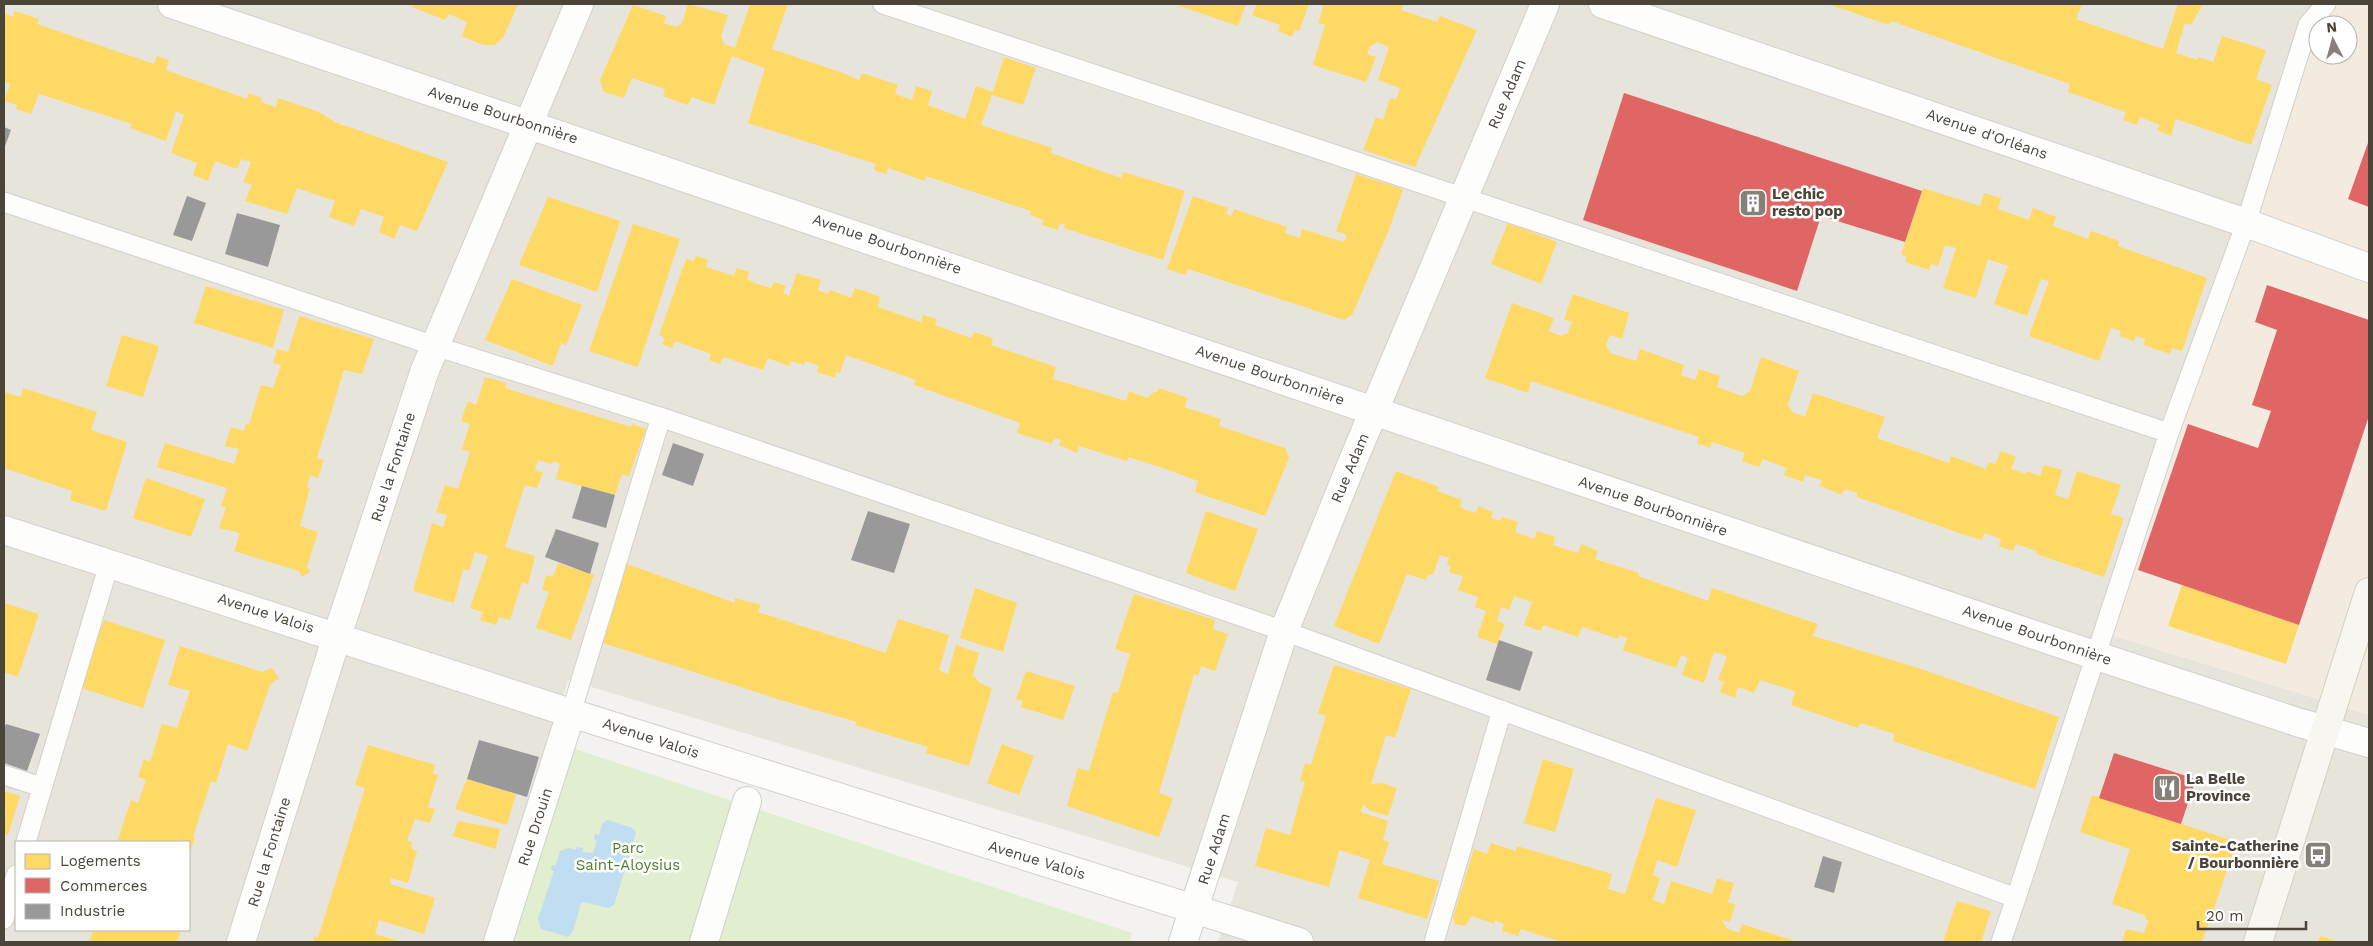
<svg xmlns="http://www.w3.org/2000/svg" width="2373" height="946" font-family="'Work Sans',sans-serif">
<style>
.residential{fill:#e7e4dc;fill-rule:evenodd}
.commercial{fill:#f3ebdf;fill-rule:evenodd}
.green{fill:#e1eecf}
.water{fill:#c0ddf1}
.homes{fill:#ffd966}
.shops{fill:#e06666}
.industry{fill:#999}
.lines{fill:none;stroke-linecap:round;stroke-linejoin:round}
.lane-casing{stroke:#d2d0cb;stroke-width:21}
.street-casing{stroke:#d2d0cb;stroke-width:30}
.secondary-casing{stroke:#d3cfc5;stroke-width:30}
.lane{stroke:#fdfdfc;stroke-width:19}
.street{stroke:#fdfdfc;stroke-width:28}
.secondary{stroke:#f7f6f1;stroke-width:28}
.labels{text-anchor:middle;dominant-baseline:central;stroke-width:5;stroke-linejoin:round;paint-order:stroke}
.street-label{font-size:15px;fill:#4b4439;stroke:#fff}
.poi-label{font-size:15px;font-weight:bold;fill:#4b4439;stroke:#fff;text-anchor:start}
.park-label{font-size:15px;fill:#4a7f2a;stroke:#fff}
</style>
<rect width="100%" height="100%" fill="#f4f2ee"/>
<path class="residential" d="M 4,4 L 2321,4 L 2104,632 L 2369,715 L 2369,942 L 1218,942 L 1238,882 L 568,680 L 486,942 L 4,942 ZM 16,842 L 189,842 L 189,930 L 16,930 Z"/>
<path class="commercial" d="M 2321,4 L 2369,4 L 2369,715 L 2104,633 ZM 2318,25 L 2348,25 L 2348,55 L 2318,55 Z"/>
<path class="green" d="M 572,748 L 1132,933 L 1129,942 L 511,942 Z"/>
<path class="water" d="M 607,820 L 633,828 L 636,833 L 614,905 L 608,908 L 584,902 L 581,903 L 573,931 L 568,937 L 541,929 L 538,919 L 554,871 L 551,870 L 552,865 L 555,866 L 560,851 L 569,848 L 576,850 L 577,847 L 583,848 L 582,852 L 593,853 L 597,841 L 594,839 L 595,834 L 599,835 L 602,824 Z"/>
<path class="homes" d="M 413,4 L 518,4 L 503,38 L 495,45 L 483,45 L 462,36 L 467,22 L 449,14 L 445,20 L 412,7 Z
M 688,4 L 728,15 L 721,36 L 724,44 L 735,48 L 750,4 L 788,4 L 772,49 L 843,73 L 859,80 L 862,73 L 898,85 L 895,94 L 912,100 L 916,86 L 932,91 L 928,105 L 965,119 L 976,86 L 993,92 L 1004,57 L 1036,68 L 1023,105 L 992,95 L 981,125 L 1052,148 L 1051,153 L 1121,178 L 1123,172 L 1185,191 L 1163,260 L 1064,228 L 1065,225 L 1060,223 L 1058,230 L 1042,225 L 1044,220 L 1030,215 L 1031,211 L 926,176 L 925,181 L 888,168 L 886,174 L 874,170 L 876,164 L 748,123 L 765,68 L 732,56 L 714,105 L 692,97 L 688,105 L 663,96 L 665,89 L 632,78 L 624,98 L 604,92 L 600,80 L 633,5 L 666,16 L 664,23 L 675,27 L 682,23 Z
M 1174,4 L 1246,4 L 1238,26 Z
M 1257,4 L 1309,4 L 1299,31 L 1295,30 L 1292,37 L 1278,31 L 1280,25 L 1252,15 Z
M 1324,4 L 1403,4 L 1401,10 L 1437,22 L 1440,16 L 1477,30 L 1415,167 L 1363,150 L 1376,117 L 1383,120 L 1390,98 L 1396,100 L 1400,88 L 1378,80 L 1389,47 L 1377,42 L 1370,47 L 1367,54 L 1376,57 L 1366,82 L 1313,65 L 1325,25 L 1318,23 Z
M 1828,4 L 2082,4 L 2076,19 L 2163,49 L 2178,4 L 2203,4 L 2191,25 L 2185,23 L 2176,53 L 2197,60 L 2198,57 L 2213,62 L 2222,36 L 2266,50 L 2256,79 L 2272,85 L 2251,145 L 2176,119 L 2171,136 L 2157,130 L 2160,125 L 2140,117 L 2137,125 L 2123,120 L 2126,112 L 2068,92 L 2070,84 L 1891,21 L 1889,25 Z
M 15,11 L 39,19 L 37,24 L 154,64 L 157,56 L 169,60 L 166,70 L 247,99 L 248,93 L 262,98 L 261,102 L 276,107 L 278,98 L 319,112 L 335,122 L 448,162 L 417,231 L 400,225 L 394,239 L 379,232 L 384,217 L 361,209 L 354,226 L 329,217 L 335,201 L 297,188 L 287,214 L 245,201 L 252,185 L 243,182 L 251,162 L 241,159 L 237,169 L 215,161 L 208,181 L 193,175 L 197,163 L 171,153 L 184,115 L 176,111 L 166,141 L 130,128 L 132,124 L 39,94 L 31,114 L 16,109 L 17,105 L 4,101 L 10,84 L 4,81 L 4,13 L 13,17 Z
M 1356,174 L 1403,189 L 1389,230 L 1352,315 L 1344,320 L 1188,269 L 1185,275 L 1167,269 L 1193,196 L 1228,208 L 1226,214 L 1231,216 L 1234,209 L 1287,227 L 1285,233 L 1300,238 L 1302,229 L 1344,242 L 1347,235 L 1336,231 Z
M 1923,188 L 1980,206 L 1984,193 L 2001,198 L 1998,209 L 2029,220 L 2033,208 L 2056,217 L 2053,226 L 2067,231 L 2088,239 L 2091,231 L 2119,241 L 2118,246 L 2207,278 L 2182,351 L 2172,348 L 2170,354 L 2144,345 L 2145,339 L 2136,336 L 2134,341 L 2119,336 L 2121,331 L 2111,328 L 2099,361 L 2029,336 L 2049,281 L 2041,279 L 2027,316 L 1994,304 L 2008,266 L 1988,259 L 1976,298 L 1943,288 L 1956,248 L 1945,245 L 1938,266 L 1931,264 L 1929,270 L 1905,262 L 1907,256 L 1901,255 Z
M 548,197 L 620,221 L 597,292 L 519,265 Z
M 1508,223 L 1557,242 L 1541,284 L 1491,264 Z
M 633,224 L 680,239 L 638,367 L 589,351 Z
M 696,256 L 708,260 L 706,267 L 734,276 L 737,268 L 749,272 L 747,279 L 755,283 L 771,288 L 774,282 L 786,286 L 783,293 L 789,296 L 797,273 L 821,280 L 818,290 L 828,294 L 830,290 L 851,298 L 855,288 L 867,292 L 880,297 L 878,307 L 921,322 L 923,315 L 937,319 L 935,325 L 971,338 L 974,332 L 993,338 L 991,345 L 1056,367 L 1053,379 L 1126,401 L 1129,391 L 1147,398 L 1154,392 L 1157,392 L 1159,388 L 1188,398 L 1184,407 L 1221,419 L 1219,426 L 1285,448 L 1289,458 L 1265,516 L 1195,492 L 1198,481 L 1163,468 L 1128,457 L 1127,461 L 1079,446 L 1077,453 L 1059,445 L 1061,440 L 1054,438 L 1052,444 L 1017,433 L 1020,423 L 914,385 L 916,380 L 846,355 L 840,373 L 836,372 L 835,378 L 817,372 L 819,366 L 805,361 L 804,365 L 791,361 L 789,366 L 768,358 L 763,370 L 723,357 L 720,364 L 709,360 L 711,354 L 675,341 L 672,348 L 662,344 L 665,338 L 659,335 L 686,259 L 694,261 Z
M 512,279 L 582,305 L 566,346 L 561,343 L 553,366 L 485,340 Z
M 206,286 L 284,310 L 273,348 L 194,323 Z
M 1573,294 L 1629,313 L 1622,339 L 1610,335 L 1606,345 L 1610,353 L 1636,361 L 1640,349 L 1684,365 L 1681,375 L 1695,380 L 1699,369 L 1720,376 L 1717,387 L 1742,396 L 1750,391 L 1761,357 L 1799,371 L 1788,404 L 1792,412 L 1805,417 L 1813,393 L 1885,417 L 1877,438 L 1949,463 L 1951,456 L 1986,469 L 1989,462 L 1995,464 L 2001,451 L 2016,457 L 2011,469 L 2026,474 L 2026,471 L 2040,476 L 2044,465 L 2062,470 L 2055,495 L 2068,499 L 2077,471 L 2121,485 L 2111,514 L 2124,518 L 2104,577 L 2036,554 L 2037,551 L 2016,544 L 2013,551 L 1999,546 L 2001,539 L 1984,533 L 1982,540 L 1962,534 L 1857,497 L 1857,493 L 1844,489 L 1842,495 L 1820,486 L 1822,480 L 1805,475 L 1803,482 L 1784,475 L 1787,468 L 1763,459 L 1759,467 L 1742,461 L 1745,453 L 1712,442 L 1710,448 L 1697,443 L 1699,437 L 1531,381 L 1528,393 L 1485,378 L 1512,303 L 1554,318 L 1549,331 L 1561,336 L 1568,333 L 1572,322 L 1564,319 Z
M 299,316 L 374,339 L 362,374 L 344,370 L 317,458 L 324,460 L 318,478 L 310,475 L 307,487 L 310,488 L 300,526 L 318,532 L 307,567 L 310,572 L 302,577 L 299,571 L 234,551 L 240,533 L 219,528 L 226,507 L 221,506 L 227,488 L 157,467 L 165,443 L 234,464 L 239,449 L 225,446 L 231,427 L 244,431 L 246,423 L 249,425 L 261,385 L 273,388 L 281,365 L 273,363 L 277,349 L 288,352 Z
M 122,335 L 159,346 L 143,397 L 106,386 Z
M 485,377 L 507,383 L 505,388 L 631,427 L 632,424 L 646,429 L 629,476 L 622,474 L 615,495 L 556,479 L 560,464 L 553,461 L 552,464 L 538,460 L 535,470 L 543,473 L 537,488 L 525,485 L 505,547 L 535,556 L 528,585 L 522,582 L 510,620 L 499,617 L 496,625 L 480,620 L 483,612 L 470,608 L 488,556 L 475,552 L 469,571 L 463,569 L 454,603 L 413,591 L 432,523 L 443,527 L 447,515 L 436,512 L 445,485 L 458,489 L 470,452 L 462,449 L 470,424 L 461,421 L 468,401 L 476,405 Z
M 23,388 L 97,412 L 91,430 L 127,442 L 106,511 L 70,500 L 72,491 L 4,468 L 4,392 L 21,397 Z
M 1396,471 L 1439,487 L 1437,491 L 1462,500 L 1460,507 L 1466,510 L 1476,513 L 1478,506 L 1493,512 L 1491,518 L 1500,521 L 1502,517 L 1518,522 L 1515,532 L 1534,539 L 1537,531 L 1555,537 L 1553,545 L 1578,553 L 1581,544 L 1598,551 L 1595,559 L 1639,573 L 1638,576 L 1708,601 L 1712,588 L 1818,624 L 1813,636 L 1918,668 L 2059,717 L 2035,789 L 1893,741 L 1895,734 L 1860,723 L 1858,728 L 1791,705 L 1795,691 L 1760,680 L 1754,693 L 1738,687 L 1735,698 L 1720,692 L 1724,682 L 1718,680 L 1727,656 L 1714,652 L 1704,683 L 1682,675 L 1688,658 L 1681,655 L 1676,668 L 1649,659 L 1623,650 L 1627,638 L 1619,635 L 1618,639 L 1582,627 L 1578,637 L 1543,625 L 1541,631 L 1524,625 L 1532,602 L 1514,596 L 1509,610 L 1501,607 L 1497,621 L 1505,624 L 1497,644 L 1477,637 L 1486,611 L 1475,607 L 1478,597 L 1458,590 L 1463,577 L 1449,572 L 1451,566 L 1447,565 L 1449,558 L 1440,555 L 1433,575 L 1428,574 L 1426,580 L 1407,574 L 1379,644 L 1334,626 Z
M 146,478 L 205,499 L 191,537 L 133,518 Z
M 1206,511 L 1258,529 L 1235,591 L 1186,573 Z
M 558,563 L 594,575 L 571,640 L 536,628 L 549,592 L 542,590 L 546,575 L 553,577 Z
M 627,564 L 735,603 L 735,598 L 761,605 L 758,612 L 886,653 L 898,619 L 949,635 L 939,670 L 948,674 L 956,645 L 979,653 L 973,675 L 980,683 L 992,688 L 969,766 L 926,753 L 928,747 L 855,725 L 857,722 L 784,701 L 603,643 Z
M 2182,585 L 2299,625 L 2286,664 L 2168,626 Z
M 975,588 L 1017,603 L 1003,652 L 960,638 Z
M 1134,594 L 1215,620 L 1213,629 L 1228,634 L 1215,671 L 1201,666 L 1198,676 L 1194,674 L 1159,793 L 1173,798 L 1159,837 L 1067,806 L 1078,768 L 1089,771 L 1113,692 L 1118,693 L 1130,654 L 1115,649 Z
M 4,603 L 39,614 L 18,677 L 4,672 Z
M 104,620 L 165,640 L 143,708 L 81,688 Z
M 180,646 L 262,672 L 272,668 L 279,678 L 270,685 L 247,751 L 228,744 L 216,783 L 211,781 L 193,837 L 195,837 L 189,856 L 189,842 L 117,842 L 131,800 L 138,803 L 146,780 L 138,777 L 144,759 L 150,762 L 162,724 L 177,728 L 190,691 L 168,685 Z
M 1334,665 L 1411,689 L 1395,738 L 1386,735 L 1371,784 L 1382,783 L 1397,788 L 1388,816 L 1369,810 L 1363,804 L 1361,812 L 1388,821 L 1383,840 L 1389,842 L 1382,864 L 1439,881 L 1427,919 L 1358,898 L 1370,860 L 1339,850 L 1329,887 L 1255,866 L 1266,828 L 1290,835 L 1305,782 L 1300,781 L 1305,763 L 1311,765 L 1326,716 L 1318,713 Z
M 1026,671 L 1075,686 L 1063,720 L 1021,707 L 1023,701 L 1016,699 Z
M 1002,744 L 1034,756 L 1019,795 L 987,783 Z
M 368,745 L 435,765 L 433,773 L 438,775 L 428,807 L 435,809 L 430,823 L 415,819 L 407,841 L 412,842 L 411,848 L 417,851 L 408,883 L 391,878 L 390,884 L 435,898 L 424,934 L 379,920 L 375,934 L 401,942 L 313,942 L 315,936 L 318,938 L 365,788 L 355,785 Z
M 1543,759 L 1574,769 L 1555,832 L 1524,823 Z
M 467,779 L 516,794 L 507,825 L 455,809 Z
M 4,791 L 20,796 L 8,835 L 4,833 Z
M 2092,795 L 2237,842 L 2202,942 L 2122,942 L 2126,929 L 2144,933 L 2148,922 L 2144,915 L 2112,904 L 2130,849 L 2080,832 Z
M 1656,798 L 1696,810 L 1677,867 L 1657,860 L 1653,875 L 1660,878 L 1653,900 L 1664,904 L 1671,881 L 1712,894 L 1717,878 L 1734,883 L 1728,902 L 1735,905 L 1730,922 L 1722,920 L 1726,928 L 1739,933 L 1742,924 L 1798,942 L 1562,942 L 1521,929 L 1518,936 L 1502,931 L 1504,924 L 1495,920 L 1494,924 L 1472,916 L 1465,926 L 1455,924 L 1453,918 L 1474,849 L 1487,854 L 1491,843 L 1516,851 L 1517,846 L 1612,874 L 1608,889 L 1625,894 Z
M 458,821 L 500,829 L 496,849 L 453,836 Z
M 1957,901 L 1991,911 L 1981,942 L 1943,942 Z
M 93,930 L 181,930 L 177,942 L 89,942 Z
M 2320,936 L 2339,942 L 2318,942 Z"/>
<path class="shops" d="M 1624,93 L 1922,191 L 1905,242 L 1821,216 L 1797,291 L 1583,220 Z
M 2369,140 L 2369,207 L 2348,199 Z
M 2267,285 L 2369,320 L 2369,416 L 2299,625 L 2138,570 L 2188,424 L 2258,448 L 2271,411 L 2252,405 L 2277,330 L 2255,322 Z
M 2114,753 L 2196,779 L 2181,824 L 2099,798 Z"/>
<path class="industry" d="M 4,127 L 11,130 L 4,149 Z
M 187,196 L 206,203 L 192,241 L 173,235 Z
M 237,213 L 280,225 L 268,267 L 225,254 Z
M 673,443 L 704,454 L 693,486 L 662,475 Z
M 582,486 L 615,495 L 606,528 L 572,518 Z
M 868,511 L 910,524 L 894,573 L 851,560 Z
M 556,529 L 599,543 L 590,574 L 545,557 Z
M 1499,640 L 1533,652 L 1520,691 L 1486,680 Z
M 6,724 L 40,734 L 27,771 L 4,763 L 4,730 Z
M 479,740 L 539,757 L 527,797 L 467,779 Z
M 1823,856 L 1842,862 L 1834,893 L 1814,887 Z"/>
<g class="lines">
<g class="lane-casing">
<path id="lane" d="M 883,4 L 2169,433 L 2016,898
M 4,202 L 435,346 L 666,419 L 1284,631 L 2016,898 L 2001,942
M 2169,433 L 2246,223 L 2308,25 L 2326,4
M 571,713 L 661,417
M 4,775 L 42,787
M 26,842 L 109,564
M 4,919 L 16,875
M 1434,942 L 1502,710"/>
</g>
<g class="street-casing">
<path id="street" d="M 172,4 L 2097,656 L 2297,722 L 2369,743
M 1603,4 L 2246,223 L 2369,268
M 4,530 L 571,713 L 1299,942
M 241,942 L 337,636 L 425,370 L 579,4
M 498,942 L 571,713
M 704,942 L 747,801
M 1183,942 L 1284,631 L 1352,463 L 1545,4"/>
</g>
<g class="secondary-casing">
<path id="secondary" d="M 2258,942 L 2369,592"/>
</g>
<use href="#lane" class="lane"/>
<use href="#street" class="street"/>
<use href="#secondary" class="secondary"/>
</g>
<defs>
<g id="building-square" transform="scale(1.4375)"><rect x="-9" y="-9" width="18" height="18" rx="4" fill="#868178" stroke="#fff"/><path d="M-4-6H4V6H1V3H-1V6H-4ZM-2.5-4.3h1.7v1.8h-1.7ZM.8-4.3h1.7v1.8H.8ZM-2.5-1h1.7V.8h-1.7ZM.8-1h1.7V.8H.8Z" fill="#fff"/></g>
<g id="restaurant-square" transform="scale(1.4375)"><rect x="-9" y="-9" width="18" height="18" rx="4" fill="#868178" stroke="#fff"/><path d="M-5-6h1v4h1v-4h1v4h1v-4h1v5L-1.5 .5V6h-2V.5L-5-1ZM5-6V6H3V1.5H1.5Q1.5-4 5-6Z" fill="#fff"/></g>
<g id="bus-square" transform="scale(1.4375)"><rect x="-9" y="-9" width="18" height="18" rx="4" fill="#868178" stroke="#fff"/><path d="M-5-6H5V4H4V6H2V4H-2V6H-4V4H-5ZM-3.5-4V0h7V-4ZM-3.5 1.2v1.5H-2V1.2ZM2 1.2v1.5H3.5V1.2Z" fill="#fff"/></g>
</defs>
<g fill-rule="evenodd">
<use href="#building-square" x="1753" y="203"/>
<use href="#restaurant-square" x="2167" y="788"/>
<use href="#bus-square" x="2318" y="855"/>
</g>
<g class="labels">
<g class="street-label">
<text transform="translate(1507 94) rotate(-67)">Rue Adam</text>
<text transform="translate(503 115) rotate(18)">Avenue Bourbonnière</text>
<text transform="translate(1987 134) rotate(19)">Avenue d'Orléans</text>
<text transform="translate(887 244) rotate(19)">Avenue Bourbonnière</text>
<text transform="translate(1270 375) rotate(19)">Avenue Bourbonnière</text>
<text transform="translate(393 467) rotate(-72)">Rue la Fontaine</text>
<text transform="translate(1350 468) rotate(-67)">Rue Adam</text>
<text transform="translate(1653 506) rotate(19)">Avenue Bourbonnière</text>
<text transform="translate(266 613) rotate(18)">Avenue Valois</text>
<text transform="translate(2037 635) rotate(19)">Avenue Bourbonnière</text>
<text transform="translate(651 738) rotate(18)">Avenue Valois</text>
<text transform="translate(535 827) rotate(-72)">Rue Drouin</text>
<text transform="translate(1214 849) rotate(-72)">Rue Adam</text>
<text transform="translate(269 852) rotate(-73)">Rue la Fontaine</text>
<text transform="translate(1037 860) rotate(17)">Avenue Valois</text>
</g>
<g class="poi-label">
<text x="1772" y="194">Le chic<tspan x="1772" dy="17">resto pop</tspan></text>
<text x="2186" y="779">La Belle<tspan x="2186" dy="17">Province</tspan></text>
<text x="2299" y="846" text-anchor="end">Sainte-Catherine<tspan x="2299" dy="17">/ Bourbonnière</tspan></text>
</g>
<g class="park-label">
<text x="628" y="848">Parc<tspan x="628" dy="17">Saint-Aloysius</tspan></text>
</g>
</g>
<rect width="2373" height="946" fill="none" stroke="#4b4439" stroke-width="10"/>
<rect x="15" y="841" width="175" height="90" fill="#ffffff" stroke="#b7b4b0"/>
<rect x="25" y="854" width="25" height="15" fill="#ffd966" stroke="#b7b4b0"/>
<text x="60" y="866" font-size="15" fill="#4b4439">Logements</text>
<rect x="25" y="878" width="25" height="15" fill="#e06666" stroke="#b7b4b0"/>
<text x="60" y="891" font-size="15" fill="#4b4439">Commerces</text>
<rect x="25" y="904" width="25" height="15" fill="#999999" stroke="#b7b4b0"/>
<text x="60" y="916" font-size="15" fill="#4b4439">Industrie</text>
<g transform="translate(2333 40) rotate(354)"><circle r="24" fill="#ffffff" stroke="#b7b4b0"/>
<path d="M0-4L9 19L0 12L-9 19Z" fill="#868178"/>
<text y="-8" font-size="14" font-weight="bold" text-anchor="middle" fill="#4b4439">N</text>
</g>
<path d="M2198 921v8h108v-8" fill="none" stroke="#4b4439" stroke-width="2.5"/>
<text x="2206" y="921" font-size="15" fill="#4b4439" stroke="#ffffff" stroke-width="4" paint-order="stroke">20 m</text>
</svg>
